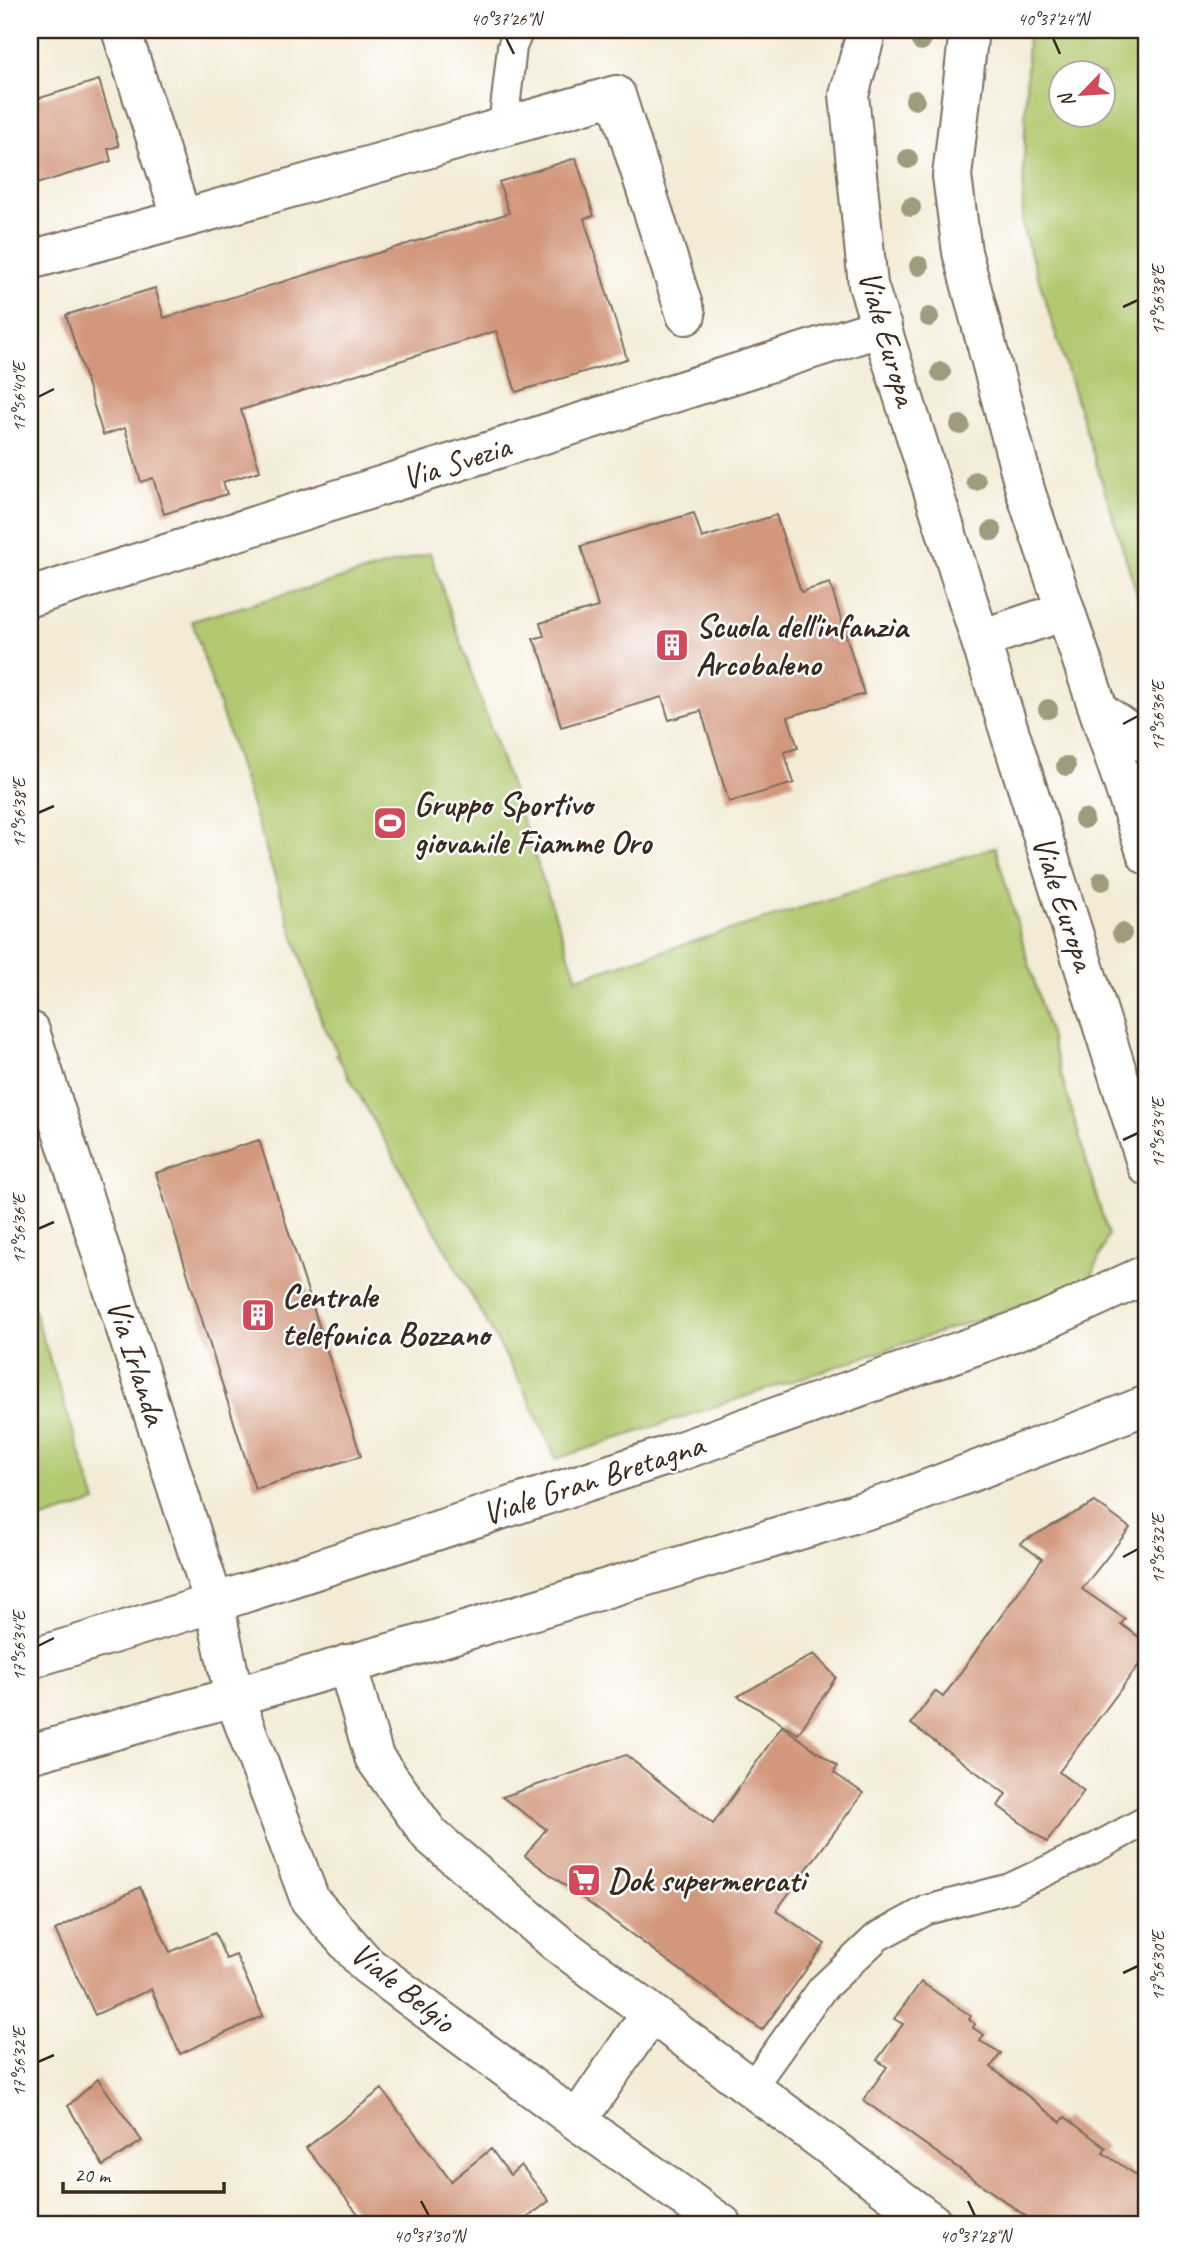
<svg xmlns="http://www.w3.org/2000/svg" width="1177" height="2255" font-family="Caveat,sans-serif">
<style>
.green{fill:#b1c96f;stroke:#767a46;stroke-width:2;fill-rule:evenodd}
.building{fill:#d2977c}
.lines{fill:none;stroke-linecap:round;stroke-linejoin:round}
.service-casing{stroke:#7b6e5e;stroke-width:32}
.minor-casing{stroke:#7b6e5e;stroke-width:42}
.tertiary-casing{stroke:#7b6e5e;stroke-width:42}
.service{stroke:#fff;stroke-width:28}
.minor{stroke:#fff;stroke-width:38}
.tertiary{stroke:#fff;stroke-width:38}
.tree{fill:#a19b7e}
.ticks{fill:none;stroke:#3b2a1e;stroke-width:2.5}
.labels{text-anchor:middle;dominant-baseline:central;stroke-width:5;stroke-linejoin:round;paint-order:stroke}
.street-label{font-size:33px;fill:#3b2a1e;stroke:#fff}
.poi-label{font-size:33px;font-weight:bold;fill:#3b2a1e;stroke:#fff;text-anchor:start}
.neatline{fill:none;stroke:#3b2a1e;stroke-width:2.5}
.ticks-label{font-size:18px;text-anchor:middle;fill:#3b2a1e}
</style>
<rect width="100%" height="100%" fill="#fff"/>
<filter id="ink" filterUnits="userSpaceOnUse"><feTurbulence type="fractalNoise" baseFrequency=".0143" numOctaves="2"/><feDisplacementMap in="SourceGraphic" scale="14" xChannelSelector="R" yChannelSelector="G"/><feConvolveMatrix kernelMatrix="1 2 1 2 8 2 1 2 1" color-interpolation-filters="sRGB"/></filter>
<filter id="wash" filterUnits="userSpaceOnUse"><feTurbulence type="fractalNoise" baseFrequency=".00686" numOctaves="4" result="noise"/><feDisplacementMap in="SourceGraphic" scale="28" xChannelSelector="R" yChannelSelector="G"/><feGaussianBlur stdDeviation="1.57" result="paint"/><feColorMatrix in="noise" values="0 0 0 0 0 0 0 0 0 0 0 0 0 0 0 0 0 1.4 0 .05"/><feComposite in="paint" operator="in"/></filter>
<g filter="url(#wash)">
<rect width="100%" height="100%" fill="#f3ebd6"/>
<path class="green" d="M 1028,30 L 1147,30 L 1147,626 L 1022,226 ZM 1062,74 L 1104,74 L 1104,116 L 1062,116 Z
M 430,553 L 577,978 L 995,847 L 1108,1235 L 1089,1283 L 556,1459 L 524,1389 L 336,1054 L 338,1053 L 323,1026 L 192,621 Z
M 30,1298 L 96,1502 L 30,1523 Z"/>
<g id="blocks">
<path class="building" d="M 99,80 L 119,146 L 108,149 L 111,161 L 30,186 L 30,101 Z
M 576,158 L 594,216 L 584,218 L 627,359 L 516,392 L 496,331 L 241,410 L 260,471 L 223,482 L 227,494 L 164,514 L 153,478 L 141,482 L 125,428 L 103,435 L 66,315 L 155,288 L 164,318 L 509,213 L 499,182 Z
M 694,513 L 702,538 L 776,515 L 801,592 L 830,583 L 864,694 L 788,717 L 798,748 L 784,752 L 794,783 L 729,802 L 701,711 L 669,720 L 662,697 L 561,727 L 542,658 L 533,639 L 544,636 L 540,623 L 598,607 L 581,546 Z
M 259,1140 L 361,1456 L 255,1489 L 156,1173 Z
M 1095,1502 L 1130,1528 L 1082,1589 L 1125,1619 L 1121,1624 L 1147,1643 L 1147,1654 L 1059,1772 L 1084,1791 L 1047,1842 L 998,1806 L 1006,1794 L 911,1724 L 935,1691 L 943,1697 L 1042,1559 L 1020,1543 Z
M 814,1654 L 836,1677 L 798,1734 L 738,1696 Z
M 782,1726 L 837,1766 L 834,1773 L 863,1793 L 776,1911 L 825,1944 L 762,2030 L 525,1856 L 546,1829 L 502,1797 L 626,1755 L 713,1824 Z
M 140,1887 L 170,1952 L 215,1933 L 226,1959 L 236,1955 L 263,2016 L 180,2054 L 151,1989 L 95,2015 L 55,1930 Z
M 921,1982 L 971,2016 L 969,2020 L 975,2024 L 973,2028 L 984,2035 L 980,2041 L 1001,2053 L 991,2067 L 1061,2122 L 1065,2117 L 1106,2148 L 1103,2153 L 1147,2182 L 1147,2225 L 1038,2225 L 863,2100 L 887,2067 L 877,2060 L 903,2024 L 894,2019 Z
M 98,2079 L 142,2141 L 103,2166 L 68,2106 Z
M 382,2089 L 451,2181 L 491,2149 L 510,2175 L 521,2165 L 549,2201 L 518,2225 L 367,2225 L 306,2148 Z"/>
</g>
</g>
<g filter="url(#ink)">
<use href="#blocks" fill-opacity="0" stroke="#7b6e5e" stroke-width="2"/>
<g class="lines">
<g class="service-casing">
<path id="service" d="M 503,127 L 512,47 L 519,30
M 751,2088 L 822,1989 L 877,1937 L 927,1910 L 1010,1888 L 1095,1848 L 1147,1820"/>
</g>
<g class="minor-casing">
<path id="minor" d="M 121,30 L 182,219
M 867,30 L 849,95 L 868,285 L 1147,1166
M 969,30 L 952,176 L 962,252 L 1026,493 L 1147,855
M 30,260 L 182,219 L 616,95 L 686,315
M 30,597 L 882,327
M 981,639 L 1065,611
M 1099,711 L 1147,744
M 30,1031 L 214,1603 L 234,1697 L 310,1900 L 367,1965 L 577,2121 L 723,2225
M 347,1664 L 374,1757 L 430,1835 L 556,1942 L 935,2225
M 577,2121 L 651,2013"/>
</g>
<g class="tertiary-casing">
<path id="tertiary" d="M 30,1659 L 214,1603 L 672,1454 L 1044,1321 L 1147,1274
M 30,1754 L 418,1645 L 896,1501 L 1147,1405"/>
</g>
<use href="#service" class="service"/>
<use href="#minor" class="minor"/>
<use href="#tertiary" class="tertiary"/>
</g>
<g class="tree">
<circle cx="921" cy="41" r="10"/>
<circle cx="915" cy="100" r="10"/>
<circle cx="908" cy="159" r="10"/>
<circle cx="911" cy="207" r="10"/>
<circle cx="919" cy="266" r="10"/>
<circle cx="929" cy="317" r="10"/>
<circle cx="941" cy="372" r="10"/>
<circle cx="960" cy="425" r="10"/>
<circle cx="976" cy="481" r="10"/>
<circle cx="992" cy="531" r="10"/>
<circle cx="1048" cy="709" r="10"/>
<circle cx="1066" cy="766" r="10"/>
<circle cx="1084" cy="819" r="10"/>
<circle cx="1102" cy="881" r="10"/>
<circle cx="1122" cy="933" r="10"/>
</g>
</g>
<path class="ticks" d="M 506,38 L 514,54M 1053,38 L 1060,54M 1123,307 L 1138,300M 38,397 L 54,389M 1123,724 L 1138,716M 38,813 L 54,806M 1123,1140 L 1138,1133M 38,1229 L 54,1222M 1123,1557 L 1138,1549M 38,1646 L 54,1638M 1123,1973 L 1138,1966M 38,2062 L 54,2055M 421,2201 L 429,2216M 968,2201 L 975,2216"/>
<defs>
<g id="building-square" transform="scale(1.75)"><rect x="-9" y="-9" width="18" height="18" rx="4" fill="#d1495b" stroke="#fff"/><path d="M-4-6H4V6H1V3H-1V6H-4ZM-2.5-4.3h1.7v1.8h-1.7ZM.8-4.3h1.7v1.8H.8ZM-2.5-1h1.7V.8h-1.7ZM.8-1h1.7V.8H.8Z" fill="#fff"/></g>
<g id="stadium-square" transform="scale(1.75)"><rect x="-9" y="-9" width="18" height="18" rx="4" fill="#d1495b" stroke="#fff"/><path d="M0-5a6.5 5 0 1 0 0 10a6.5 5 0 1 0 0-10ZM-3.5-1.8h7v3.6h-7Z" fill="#fff"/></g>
<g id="supermarket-square" transform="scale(1.75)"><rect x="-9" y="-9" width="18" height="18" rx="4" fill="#d1495b" stroke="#fff"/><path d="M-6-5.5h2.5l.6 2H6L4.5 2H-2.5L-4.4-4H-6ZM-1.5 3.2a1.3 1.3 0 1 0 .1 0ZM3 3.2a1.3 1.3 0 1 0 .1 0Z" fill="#fff"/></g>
</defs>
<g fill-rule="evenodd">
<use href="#building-square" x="672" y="645"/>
<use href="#stadium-square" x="390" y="823"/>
<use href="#building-square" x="258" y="1315"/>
<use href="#supermarket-square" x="584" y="1880"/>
</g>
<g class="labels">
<g class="street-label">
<text transform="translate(888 338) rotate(74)">Viale Europa</text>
<text transform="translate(456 462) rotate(-18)">Via Svezia</text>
<text transform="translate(1064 903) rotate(72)">Viale Europa</text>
<text transform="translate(137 1362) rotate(72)">Via Irlanda</text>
<text transform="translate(593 1479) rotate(-18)">Viale Gran Bretagna</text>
<text transform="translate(403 1987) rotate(39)">Viale Belgio</text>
</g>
<g class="poi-label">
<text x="696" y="626">Scuola dell'infanzia<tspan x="696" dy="38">Arcobaleno</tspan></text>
<text x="414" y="804">Gruppo Sportivo<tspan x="414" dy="38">giovanile Fiamme Oro</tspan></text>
<text x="282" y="1296">Centrale<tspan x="282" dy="38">telefonica Bozzano</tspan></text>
<text x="608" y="1880">Dok supermercati</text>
</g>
</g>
<rect width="1177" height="2255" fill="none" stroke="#fff" stroke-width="77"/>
<g transform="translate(1082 94) rotate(245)"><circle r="33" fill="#ffffff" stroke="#b1aaa5" stroke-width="2"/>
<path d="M0-5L12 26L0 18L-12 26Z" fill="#d1495b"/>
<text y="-10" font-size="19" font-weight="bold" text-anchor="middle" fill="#3b2a1e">N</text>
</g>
<path d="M63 2182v10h161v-10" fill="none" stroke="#3b2a1e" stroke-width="3.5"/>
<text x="74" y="2182" font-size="21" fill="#3b2a1e" stroke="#ffffff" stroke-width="5" paint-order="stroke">20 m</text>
<rect x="38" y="38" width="1100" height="2178" class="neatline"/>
<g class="ticks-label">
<text x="506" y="25">40°37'26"N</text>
<text x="1053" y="25">40°37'24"N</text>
<text transform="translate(1158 300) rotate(-90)" y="6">17°56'38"E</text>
<text transform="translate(19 397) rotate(-90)" y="6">17°56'40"E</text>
<text transform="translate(1158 716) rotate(-90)" y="6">17°56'36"E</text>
<text transform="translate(19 813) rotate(-90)" y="6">17°56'38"E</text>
<text transform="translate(1158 1133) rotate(-90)" y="6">17°56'34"E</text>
<text transform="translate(19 1229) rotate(-90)" y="6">17°56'36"E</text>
<text transform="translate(1158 1549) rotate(-90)" y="6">17°56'32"E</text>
<text transform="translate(19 1646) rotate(-90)" y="6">17°56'34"E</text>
<text transform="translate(1158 1966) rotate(-90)" y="6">17°56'30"E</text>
<text transform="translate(19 2062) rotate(-90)" y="6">17°56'32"E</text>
<text x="429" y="2242">40°37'30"N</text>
<text x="975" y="2242">40°37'28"N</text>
</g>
</svg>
